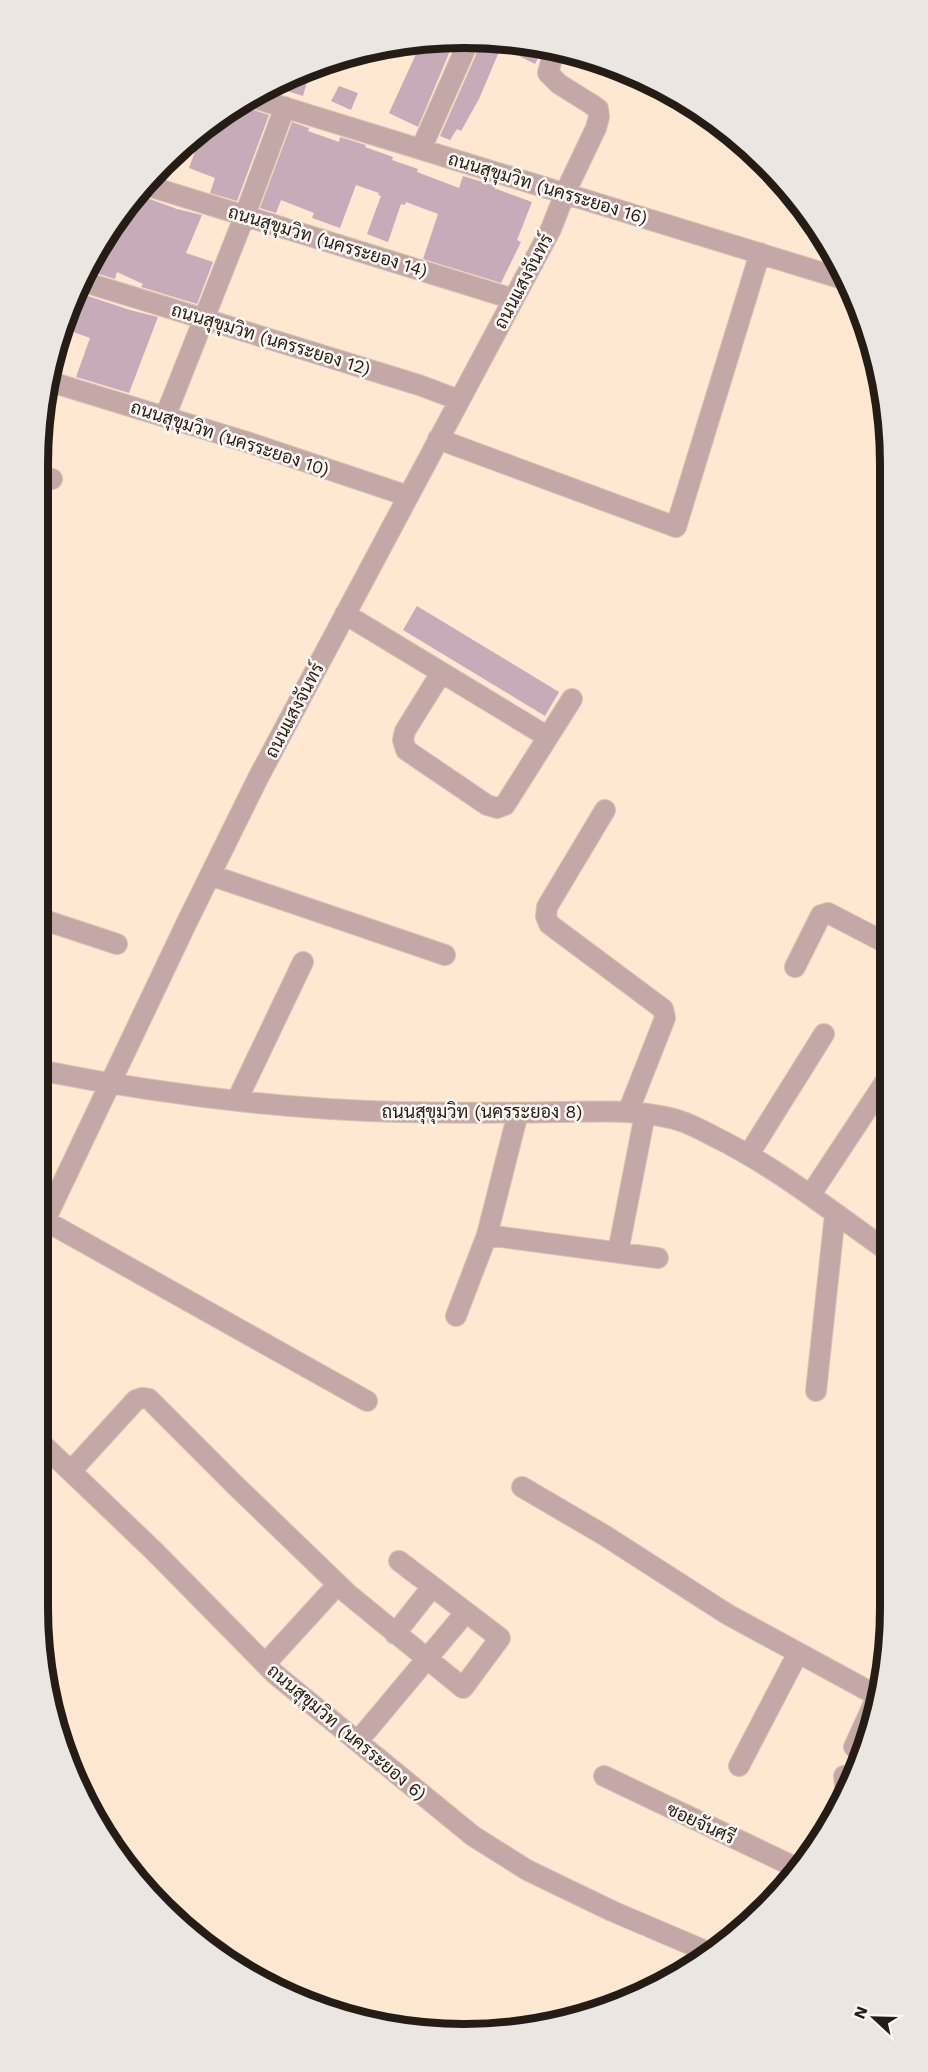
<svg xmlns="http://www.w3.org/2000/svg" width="928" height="2072" font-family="'Work Sans',Sarabun,sans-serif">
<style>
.building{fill:#c8abb8}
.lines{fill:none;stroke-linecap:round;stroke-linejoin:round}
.minor-casing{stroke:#d7c3b0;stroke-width:22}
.minor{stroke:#c3a8a7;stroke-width:20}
.labels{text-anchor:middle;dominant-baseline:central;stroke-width:5;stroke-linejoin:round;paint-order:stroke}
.street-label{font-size:18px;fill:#251d15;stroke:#fdf8f4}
.rim{fill:none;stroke:#251d15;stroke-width:8}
</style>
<rect width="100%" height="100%" fill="#fee8d2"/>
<path class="building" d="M 436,38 L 455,39 L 418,127 L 389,113 L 422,41 Z
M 480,40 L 494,43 L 488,40 L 520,41 L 544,47 L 535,64 L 501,47 L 479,99 L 461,131 L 457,129 L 450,140 L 440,136 L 475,57 Z
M 311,68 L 303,96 L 284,90 L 289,76 Z
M 339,86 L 358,93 L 351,110 L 331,101 Z
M 241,103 L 247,108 L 269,115 L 237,201 L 210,193 L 215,178 L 189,168 L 201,135 L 196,133 L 205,125 Z
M 292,122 L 309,128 L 308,131 L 339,142 L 340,137 L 366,145 L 365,147 L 393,157 L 392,160 L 418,169 L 417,172 L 459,188 L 463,176 L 495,186 L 494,188 L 532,202 L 517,240 L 521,242 L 501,283 L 423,259 L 438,214 L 406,202 L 405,205 L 401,204 L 388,242 L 367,234 L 381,196 L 378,195 L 379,193 L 356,185 L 340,228 L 312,218 L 314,213 L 281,200 L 276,213 L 260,208 Z
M 136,194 L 177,209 L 202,215 L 186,253 L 213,262 L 197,304 L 141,287 L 143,284 L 117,272 L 115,279 L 86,270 L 95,250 Z
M 76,292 L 130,310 L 158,317 L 129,393 L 76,377 L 90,338 L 62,328 Z
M 417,606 L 559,692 L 545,716 L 403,630 Z"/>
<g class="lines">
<g class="minor-casing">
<path id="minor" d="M 251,97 L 846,280
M 421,149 L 464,52 L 468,39
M 142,184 L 513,299
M 81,281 L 419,385 L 459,400
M 51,382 L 247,442 L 408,496
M 165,417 L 245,215 L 285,107
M 438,439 L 676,527 L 760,253
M 38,476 L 52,479
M 345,614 L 548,737
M 441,673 L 405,731 L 403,740 L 406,750 L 487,805 L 497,808 L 505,805 L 572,699
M 605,810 L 547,907 L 546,916 L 549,924 L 663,1009 L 665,1018 L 628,1112
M 210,875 L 445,955
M 38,918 L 117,944
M 795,967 L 821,915 L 828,913 L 888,944
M 38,1070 C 154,1093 279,1109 398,1112 C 451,1113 504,1113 557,1112 C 594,1112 633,1109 670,1118 C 686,1121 701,1130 715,1137 C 778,1168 832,1212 889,1252
M 237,1100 L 303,962
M 749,1154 L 824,1034
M 811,1194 L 889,1076
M 44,1220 L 367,1401
M 38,1235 L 187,922 L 258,778 L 551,229 L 565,193 L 596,128 L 599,117 L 598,109 L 591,104 L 559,84 L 548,73 L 551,62 L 556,50
M 487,1235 L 658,1258
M 618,1252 L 645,1114
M 456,1316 L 487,1235 L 518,1113
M 816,1391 L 835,1214
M 38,1440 L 155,1552 L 275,1674 L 473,1836 L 527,1870 L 612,1911 L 708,1952
M 71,1471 L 136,1400 L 142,1398 L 149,1399 L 237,1487 L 348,1594 L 463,1688 L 500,1638 L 399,1561
M 522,1487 L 604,1535 L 727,1614 L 876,1695
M 395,1634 L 432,1587
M 265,1664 L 329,1594
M 358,1741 L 466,1612
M 854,1747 L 875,1701
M 739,1766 L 798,1653
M 604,1776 L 799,1869
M 844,1776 L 845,1785 L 849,1788"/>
</g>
<use href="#minor" class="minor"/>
</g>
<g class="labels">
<g class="street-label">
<text transform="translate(548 188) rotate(17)">ถนนสุขุมวิท (นครระยอง 16)</text>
<text transform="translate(328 241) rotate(17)">ถนนสุขุมวิท (นครระยอง 14)</text>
<text transform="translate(523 281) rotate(-62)">ถนนแสงจันทร์</text>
<text transform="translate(271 339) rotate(17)">ถนนสุขุมวิท (นครระยอง 12)</text>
<text transform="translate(230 438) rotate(18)">ถนนสุขุมวิท (นครระยอง 10)</text>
<text transform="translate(294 710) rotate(-62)">ถนนแสงจันทร์</text>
<text x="482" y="1111">ถนนสุขุมวิท (นครระยอง 8)</text>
<text transform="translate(347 1732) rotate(40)">ถนนสุขุมวิท (นครระยอง 6)</text>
<text transform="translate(701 1823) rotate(25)">ซอยจันศรี</text>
</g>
</g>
<path d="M0 0H928V2072H0ZM464 48H464A416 416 0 0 1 880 464V1608A416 416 0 0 1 464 2024H464A416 416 0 0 1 48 1608V464A416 416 0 0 1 464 48Z" fill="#ece6e2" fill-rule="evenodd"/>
<path class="rim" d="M464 48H464A416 416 0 0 1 880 464V1608A416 416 0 0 1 464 2024H464A416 416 0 0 1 48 1608V464A416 416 0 0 1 464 48Z"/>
<g transform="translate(874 2018) rotate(292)" stroke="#fdf8f4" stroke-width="4.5" paint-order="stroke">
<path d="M0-4.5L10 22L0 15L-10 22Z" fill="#251d15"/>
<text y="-9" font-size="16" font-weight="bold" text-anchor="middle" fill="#251d15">N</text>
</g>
</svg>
